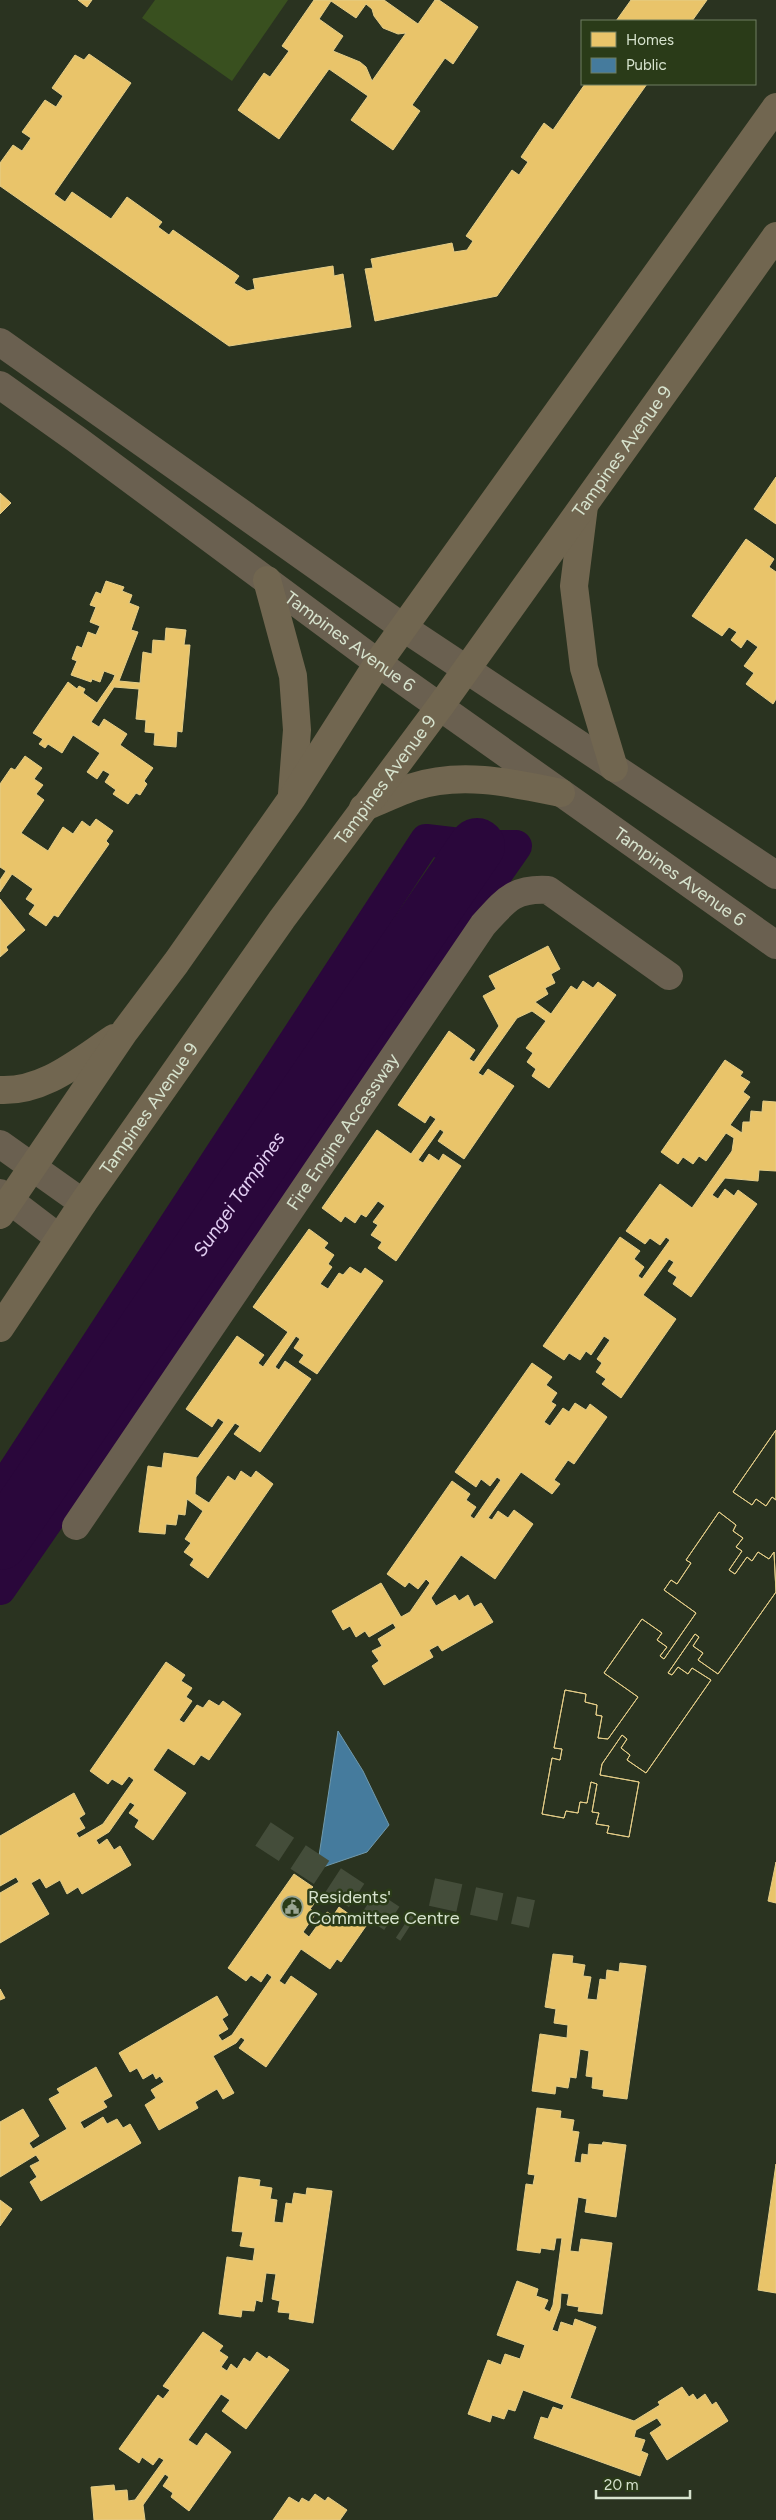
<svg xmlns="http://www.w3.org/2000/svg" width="776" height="2520" font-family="Figtree,sans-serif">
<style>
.green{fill:#39501f}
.homes{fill:#e9c46a;stroke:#e4cd88;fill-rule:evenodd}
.public{fill:#457b9d;stroke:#719aac}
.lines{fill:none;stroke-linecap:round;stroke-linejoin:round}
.canal{stroke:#2a073b;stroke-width:32}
.river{stroke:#2a073b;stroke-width:56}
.minor-tunnel{stroke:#444d3a;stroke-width:28;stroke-dasharray:28 14;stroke-linecap:butt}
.minor{stroke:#6a6050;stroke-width:28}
.major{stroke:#716650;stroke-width:28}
.labels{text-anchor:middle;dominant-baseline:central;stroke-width:5;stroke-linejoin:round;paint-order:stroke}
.street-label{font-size:18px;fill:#d7e3ce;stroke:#2a3b18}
.poi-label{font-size:18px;fill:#d7e3ce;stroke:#2a3b18;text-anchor:start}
.water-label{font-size:19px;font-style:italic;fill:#e3cff3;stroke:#2a3b18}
</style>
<rect width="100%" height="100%" fill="#2a3320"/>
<path class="green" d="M 155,0 L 288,0 L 232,81 L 142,18 Z"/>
<path class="homes" d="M 78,0 L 92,0 L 87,7 Z
M 314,0 L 384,0 L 418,24 L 435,0 L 439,0 L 478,27 L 453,64 L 445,58 L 412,105 L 420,111 L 393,150 L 351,120 L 368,96 L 329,69 L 279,139 L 238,110 L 264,73 L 270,77 L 289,51 L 282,46 ZM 331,1 L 356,18 L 366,4 L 372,9 L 374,16 L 383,28 L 398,34 L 406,33 L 372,81 L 366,67 L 360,62 L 333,51 L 343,36 L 319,19 Z
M 631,0 L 707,0 L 692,21 L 616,21 Z
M 89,54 L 131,83 L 54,194 L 65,202 L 72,192 L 111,219 L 127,197 L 162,222 L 158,227 L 169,235 L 173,230 L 239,276 L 234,283 L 247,291 L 255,289 L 253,279 L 333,266 L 334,276 L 343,274 L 351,327 L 229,346 L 0,186 L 0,163 L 13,145 L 22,151 L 31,138 L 22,132 L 45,100 L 56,107 L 63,96 L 52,88 L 75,55 L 84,60 Z
M 585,84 L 647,84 L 497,296 L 375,321 L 365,269 L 373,268 L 371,259 L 452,243 L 454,252 L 467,250 L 473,241 L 466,236 L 512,170 L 519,175 L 528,162 L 521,157 L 544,123 L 553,130 Z
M 776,477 L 776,524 L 754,509 Z
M 0,493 L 11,503 L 0,514 Z
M 746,539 L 774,559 L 769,567 L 776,572 L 776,699 L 773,704 L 746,684 L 754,673 L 744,666 L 758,647 L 747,639 L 741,648 L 731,640 L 737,632 L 729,627 L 722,636 L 692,616 Z
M 106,581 L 124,587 L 122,591 L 132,595 L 129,603 L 139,607 L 131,630 L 138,632 L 119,681 L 140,683 L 143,652 L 152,654 L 153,640 L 165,641 L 166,628 L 186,630 L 184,645 L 190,645 L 182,732 L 177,731 L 176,747 L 154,745 L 155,733 L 145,732 L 146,720 L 136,719 L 139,689 L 114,687 L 91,722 L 99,727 L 104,719 L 127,734 L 120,745 L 153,768 L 144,781 L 147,784 L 140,795 L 136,793 L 128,804 L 113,794 L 116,790 L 105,782 L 110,774 L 103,770 L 97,779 L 87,772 L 100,753 L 73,735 L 62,753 L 48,744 L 45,748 L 39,744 L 43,739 L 33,733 L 68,682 L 77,689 L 79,686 L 85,689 L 83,693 L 97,703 L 113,680 L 115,675 L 104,671 L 100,682 L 92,679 L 91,682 L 71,675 L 77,661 L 72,659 L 77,646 L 82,648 L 88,632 L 96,635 L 100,626 L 90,622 L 96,607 L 90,605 L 96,592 L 101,594 Z
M 25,756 L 42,768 L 34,779 L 43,785 L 36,794 L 44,800 L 21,833 L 48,851 L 63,827 L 73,834 L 82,821 L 90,827 L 96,819 L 113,831 L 106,841 L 109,844 L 58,917 L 54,915 L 46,926 L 29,914 L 35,905 L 26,899 L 33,889 L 12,874 L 0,892 L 0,880 L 6,871 L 0,867 L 0,784 L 11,768 L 15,770 Z
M 0,899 L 25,930 L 6,947 L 8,950 L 0,957 Z
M 548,946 L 560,969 L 551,974 L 555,983 L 545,988 L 548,994 L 535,1002 L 551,1014 L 571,986 L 577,990 L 583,981 L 593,988 L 598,982 L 616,995 L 549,1088 L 532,1076 L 536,1069 L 527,1062 L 533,1053 L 526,1048 L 546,1021 L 532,1011 L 517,1018 L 478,1073 L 483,1076 L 488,1069 L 514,1086 L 464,1159 L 438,1141 L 444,1132 L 440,1129 L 418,1160 L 423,1163 L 429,1154 L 439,1161 L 443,1154 L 461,1166 L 396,1261 L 378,1248 L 382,1242 L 371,1235 L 378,1225 L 373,1222 L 385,1206 L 378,1201 L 366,1217 L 361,1214 L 355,1223 L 345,1216 L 341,1222 L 322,1208 L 377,1130 L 411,1154 L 436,1119 L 430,1115 L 425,1123 L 398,1105 L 449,1031 L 475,1050 L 469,1059 L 474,1062 L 499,1026 L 483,996 L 496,989 L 489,976 Z
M 725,1060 L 743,1072 L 740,1076 L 750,1082 L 743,1092 L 750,1097 L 730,1125 L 742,1133 L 743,1122 L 750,1122 L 751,1111 L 762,1112 L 763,1101 L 776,1102 L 776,1171 L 759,1170 L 758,1181 L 725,1178 L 712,1195 L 718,1199 L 725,1189 L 734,1196 L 738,1190 L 757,1204 L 691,1297 L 673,1284 L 677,1277 L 668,1271 L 674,1262 L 669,1259 L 643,1295 L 676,1319 L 621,1398 L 602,1384 L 606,1379 L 596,1372 L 602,1363 L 597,1359 L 610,1340 L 604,1336 L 591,1355 L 586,1351 L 580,1360 L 569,1353 L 564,1360 L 543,1346 L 620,1237 L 640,1251 L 634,1259 L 644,1267 L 638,1276 L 642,1279 L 670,1240 L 666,1237 L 660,1245 L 650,1238 L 645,1244 L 626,1231 L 660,1184 L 692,1208 L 732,1151 L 734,1138 L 726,1133 L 706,1161 L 699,1156 L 693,1164 L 683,1157 L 678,1164 L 661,1152 Z
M 309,1229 L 328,1243 L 324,1248 L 334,1255 L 328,1264 L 332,1267 L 320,1284 L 328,1289 L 339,1273 L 343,1275 L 350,1267 L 361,1274 L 365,1268 L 383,1281 L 317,1374 L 299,1362 L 304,1355 L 294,1348 L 300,1339 L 296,1336 L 275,1367 L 279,1370 L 285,1361 L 311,1379 L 260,1452 L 234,1434 L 240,1426 L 235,1423 L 196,1477 L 195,1494 L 209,1503 L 228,1476 L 235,1481 L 241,1471 L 251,1478 L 256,1471 L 273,1484 L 208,1578 L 190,1565 L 194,1559 L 184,1552 L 191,1543 L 185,1539 L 203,1511 L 187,1499 L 185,1515 L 178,1514 L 176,1525 L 166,1524 L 165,1534 L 139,1532 L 148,1466 L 162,1468 L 164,1453 L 198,1458 L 224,1422 L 218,1418 L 212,1427 L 186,1409 L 237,1336 L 264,1355 L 258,1363 L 263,1367 L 288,1332 L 253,1307 Z
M 532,1363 L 552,1377 L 546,1385 L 557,1393 L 551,1402 L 556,1405 L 544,1422 L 550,1426 L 563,1408 L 569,1412 L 575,1403 L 586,1410 L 590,1404 L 607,1417 L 574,1464 L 568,1460 L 554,1480 L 560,1484 L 552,1494 L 521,1472 L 488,1518 L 492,1520 L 498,1511 L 508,1518 L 514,1510 L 533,1524 L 495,1579 L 461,1555 L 431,1598 L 436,1606 L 455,1595 L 459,1601 L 468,1595 L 474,1607 L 481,1603 L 493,1622 L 442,1651 L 438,1645 L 429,1650 L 433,1657 L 384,1685 L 372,1666 L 379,1661 L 372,1651 L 382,1646 L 378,1639 L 396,1628 L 393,1623 L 369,1637 L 365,1631 L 356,1637 L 350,1626 L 343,1630 L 332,1611 L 381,1583 L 401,1617 L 410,1612 L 430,1583 L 426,1579 L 418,1589 L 409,1582 L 405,1587 L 387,1574 L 452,1481 L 470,1494 L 466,1500 L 476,1507 L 470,1516 L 474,1519 L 501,1480 L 497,1477 L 490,1486 L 481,1479 L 476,1487 L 455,1472 Z
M 776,1430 L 776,1500 L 772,1497 L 766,1506 L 756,1499 L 752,1505 L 733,1492 Z
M 776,1430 L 776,1500 L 772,1497 L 766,1506 L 756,1499 L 752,1505 L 733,1492 Z
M 719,1512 L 736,1525 L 733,1531 L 743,1538 L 736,1547 L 742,1551 L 729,1570 L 735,1574 L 747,1557 L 752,1561 L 758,1552 L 769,1559 L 774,1552 L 776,1592 L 718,1674 L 698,1660 L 703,1653 L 693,1646 L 699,1637 L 695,1634 L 668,1673 L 672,1675 L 678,1667 L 688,1674 L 692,1668 L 711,1680 L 646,1773 L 627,1760 L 630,1755 L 621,1748 L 627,1739 L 622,1735 L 602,1764 L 600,1775 L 639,1782 L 629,1837 L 607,1833 L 609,1826 L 596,1824 L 599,1813 L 592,1812 L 597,1784 L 591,1782 L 587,1803 L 580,1802 L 578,1813 L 566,1811 L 564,1818 L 542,1814 L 552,1758 L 560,1760 L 562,1749 L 554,1748 L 565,1690 L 586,1694 L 585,1702 L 597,1705 L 596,1715 L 602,1716 L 598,1738 L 608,1739 L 638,1697 L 604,1673 L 642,1619 L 662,1633 L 657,1640 L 667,1647 L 660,1656 L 664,1659 L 696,1613 L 664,1590 L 671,1580 L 677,1584 L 691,1563 L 686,1560 Z
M 719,1512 L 736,1525 L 733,1531 L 743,1538 L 736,1547 L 742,1551 L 729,1570 L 735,1574 L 747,1557 L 752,1561 L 758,1552 L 769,1559 L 774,1552 L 776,1592 L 718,1674 L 698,1660 L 703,1653 L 693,1646 L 699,1637 L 695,1634 L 668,1673 L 672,1675 L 678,1667 L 688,1674 L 692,1668 L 711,1680 L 646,1773 L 627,1760 L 630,1755 L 621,1748 L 627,1739 L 622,1735 L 602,1764 L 600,1775 L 639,1782 L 629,1837 L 607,1833 L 609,1826 L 596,1824 L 599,1813 L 592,1812 L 597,1784 L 591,1782 L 587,1803 L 580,1802 L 578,1813 L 566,1811 L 564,1818 L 542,1814 L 552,1758 L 560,1760 L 562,1749 L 554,1748 L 565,1690 L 586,1694 L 585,1702 L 597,1705 L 596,1715 L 602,1716 L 598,1738 L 608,1739 L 638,1697 L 604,1673 L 642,1619 L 662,1633 L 657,1640 L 667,1647 L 660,1656 L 664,1659 L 696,1613 L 664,1590 L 671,1580 L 677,1584 L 691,1563 L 686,1560 Z
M 166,1662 L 185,1675 L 181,1681 L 192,1688 L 186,1697 L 192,1701 L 179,1720 L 184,1723 L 197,1705 L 203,1708 L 209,1700 L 219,1706 L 223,1701 L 241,1714 L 209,1760 L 201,1755 L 194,1765 L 168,1748 L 153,1770 L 186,1793 L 153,1840 L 135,1827 L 139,1820 L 129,1813 L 135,1805 L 130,1802 L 109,1832 L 96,1840 L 99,1845 L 107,1839 L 114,1850 L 120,1846 L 131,1865 L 82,1894 L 78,1887 L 67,1894 L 60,1880 L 46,1888 L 40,1878 L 31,1883 L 49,1914 L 0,1943 L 0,1893 L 19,1882 L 16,1877 L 0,1886 L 0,1836 L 74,1793 L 85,1814 L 79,1818 L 85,1828 L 76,1833 L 79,1838 L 103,1824 L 134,1780 L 129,1776 L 122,1785 L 112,1779 L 108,1784 L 90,1771 Z
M 776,1862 L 776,1903 L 768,1901 Z
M 294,1874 L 313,1887 L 307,1893 L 317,1900 L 310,1909 L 316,1913 L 303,1932 L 309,1937 L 327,1912 L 333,1916 L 339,1907 L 366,1926 L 341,1962 L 337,1959 L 330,1969 L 301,1949 L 279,1981 L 285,1985 L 291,1976 L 317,1994 L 266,2067 L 239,2048 L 245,2040 L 241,2037 L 236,2043 L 213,2056 L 234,2093 L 223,2099 L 217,2089 L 195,2102 L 198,2108 L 159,2130 L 145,2105 L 156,2098 L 151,2090 L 164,2082 L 160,2076 L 156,2079 L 153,2073 L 143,2079 L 137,2068 L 130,2072 L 119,2053 L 217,1996 L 228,2015 L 222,2019 L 228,2029 L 218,2035 L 222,2041 L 232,2035 L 272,1977 L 267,1973 L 261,1982 L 251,1975 L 246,1981 L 228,1968 Z
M 553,1954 L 573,1956 L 572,1963 L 585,1965 L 583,1976 L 591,1977 L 587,1999 L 597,2000 L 600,1979 L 606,1980 L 607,1970 L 619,1972 L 620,1963 L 646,1966 L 627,2099 L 603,2096 L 604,2090 L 592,2088 L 593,2077 L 586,2076 L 589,2051 L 580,2049 L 576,2078 L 570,2077 L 568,2088 L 556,2086 L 555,2094 L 532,2091 L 540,2034 L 567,2038 L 568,2025 L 554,2023 L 556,2009 L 545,2007 Z
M 0,1989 L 5,1998 L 0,2000 Z
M 96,2067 L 112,2096 L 103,2101 L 107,2107 L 80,2122 L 84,2129 L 103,2117 L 107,2124 L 117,2119 L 123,2128 L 130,2124 L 141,2143 L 41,2201 L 30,2182 L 37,2177 L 30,2166 L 40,2161 L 36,2155 L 0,2177 L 0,2122 L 23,2109 L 39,2136 L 29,2143 L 33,2149 L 67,2129 L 49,2099 L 60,2093 L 57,2089 Z
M 537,2108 L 561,2111 L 560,2118 L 574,2120 L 572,2131 L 579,2132 L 574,2162 L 581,2163 L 582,2154 L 588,2155 L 589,2144 L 602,2145 L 603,2142 L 626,2145 L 616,2217 L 585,2212 L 587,2199 L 578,2197 L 570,2251 L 579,2252 L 581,2239 L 612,2243 L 602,2314 L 578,2311 L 579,2307 L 567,2305 L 569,2294 L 561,2293 L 560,2308 L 552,2330 L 558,2332 L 561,2322 L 573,2326 L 575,2319 L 596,2327 L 570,2398 L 634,2421 L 660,2405 L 658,2402 L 682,2387 L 689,2397 L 693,2394 L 697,2400 L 705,2394 L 712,2405 L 716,2402 L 728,2421 L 667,2460 L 650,2433 L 662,2425 L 657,2418 L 636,2430 L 634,2437 L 645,2440 L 641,2451 L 648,2454 L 640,2476 L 534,2438 L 541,2417 L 548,2419 L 553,2407 L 562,2410 L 564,2405 L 523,2390 L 515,2411 L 508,2409 L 504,2419 L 492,2415 L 490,2422 L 468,2414 L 488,2360 L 501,2365 L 505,2354 L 520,2359 L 525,2345 L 497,2335 L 517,2281 L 538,2289 L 536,2296 L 548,2300 L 544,2309 L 550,2312 L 553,2305 L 562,2238 L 556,2238 L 554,2250 L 541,2248 L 540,2253 L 517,2250 L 526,2184 L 533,2185 L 535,2175 L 528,2174 Z
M 776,2164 L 776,2293 L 758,2290 Z
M 239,2177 L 260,2180 L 259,2186 L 272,2188 L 270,2199 L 277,2200 L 274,2222 L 283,2223 L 286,2203 L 292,2204 L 294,2193 L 306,2195 L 307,2188 L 332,2191 L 313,2323 L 289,2319 L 290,2313 L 278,2312 L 280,2301 L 272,2299 L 276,2274 L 266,2273 L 262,2302 L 256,2300 L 254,2311 L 242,2310 L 241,2317 L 219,2314 L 227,2257 L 253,2261 L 255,2248 L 240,2246 L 243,2232 L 232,2231 Z
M 0,2200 L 12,2209 L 0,2226 Z
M 203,2332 L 223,2346 L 219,2351 L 228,2357 L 221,2367 L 227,2371 L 231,2364 L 237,2369 L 244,2358 L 250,2362 L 257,2352 L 267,2359 L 269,2356 L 289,2370 L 246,2429 L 222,2411 L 230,2400 L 221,2394 L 188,2440 L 197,2446 L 206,2433 L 231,2452 L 189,2511 L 171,2497 L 173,2493 L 163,2486 L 169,2477 L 165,2474 L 143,2505 L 145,2520 L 94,2520 L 91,2487 L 114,2485 L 115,2491 L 127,2490 L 128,2501 L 135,2500 L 164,2460 L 159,2457 L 153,2465 L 142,2457 L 139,2463 L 119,2449 L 158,2395 L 163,2399 L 170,2390 L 163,2386 Z
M 315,2494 L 325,2501 L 328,2497 L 347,2510 L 340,2520 L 273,2520 L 289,2497 L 299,2503 L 302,2498 L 309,2502 Z"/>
<path class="public" d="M 338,1731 L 363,1771 L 389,1825 L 367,1852 L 317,1869 Z"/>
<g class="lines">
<path class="canal" d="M 0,1492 L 426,840 L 477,846 L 516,846 L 0,1589"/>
<path class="river" id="s1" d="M 0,1542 L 477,846"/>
<path class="minor-tunnel" d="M 263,1834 L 408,1929
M 432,1892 L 532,1914"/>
<g class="minor">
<path d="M 0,342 L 404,628 L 776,875"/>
<path id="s2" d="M 0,385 L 76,439 L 378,663 L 776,945"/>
<path d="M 0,1144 L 83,1203"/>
<path d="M 0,1193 L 59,1238"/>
<path id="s3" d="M 76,1526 L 483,925 C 505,901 513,888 548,890 L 669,976"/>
</g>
<g class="major">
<path d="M 584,506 L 574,586 L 584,668 L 614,768"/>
<path d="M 267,580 L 293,676 L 297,730 L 292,794"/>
<path d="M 363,808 C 379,801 396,793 413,787 C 461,771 513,783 561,793"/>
<path d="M 0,1090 C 44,1092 79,1061 114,1038"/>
<path d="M 0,1215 L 125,1031 L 176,963 L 292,798 L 378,663 L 776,107"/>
<path id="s4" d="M 0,1328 L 83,1203 L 282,919 L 441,705 L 776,236"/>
</g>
</g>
<defs>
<g id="civic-ring" transform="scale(1.125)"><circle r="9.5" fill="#2a3b18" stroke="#9aa591" stroke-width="1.5"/><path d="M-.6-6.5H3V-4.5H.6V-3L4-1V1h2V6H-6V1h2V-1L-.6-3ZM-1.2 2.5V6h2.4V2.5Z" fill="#9aa591"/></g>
</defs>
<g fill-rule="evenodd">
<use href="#civic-ring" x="292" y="1907"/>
</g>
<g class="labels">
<g class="street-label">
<text stroke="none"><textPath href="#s4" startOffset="1075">Tampines Avenue 9</textPath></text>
<text stroke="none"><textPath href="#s2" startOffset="434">Tampines Avenue 6</textPath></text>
<text stroke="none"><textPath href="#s4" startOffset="670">Tampines Avenue 9</textPath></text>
<text stroke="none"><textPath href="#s2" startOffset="839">Tampines Avenue 6</textPath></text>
<text stroke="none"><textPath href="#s4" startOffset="265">Tampines Avenue 9</textPath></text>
<text stroke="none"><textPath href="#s3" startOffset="476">Fire Engine Accessway</textPath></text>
</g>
<g class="poi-label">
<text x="308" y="1897">Residents'<tspan x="308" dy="21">Committee Centre</tspan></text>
</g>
<g class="water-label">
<text stroke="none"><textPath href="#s1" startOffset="422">Sungei Tampines</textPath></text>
</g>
</g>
<rect x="581" y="20" width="175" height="65" fill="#2a3b18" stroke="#6f7e61"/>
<rect x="591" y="32" width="25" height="15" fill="#e9c46a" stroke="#6f7e61"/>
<text x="626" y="45" font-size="15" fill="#d7e3ce">Homes</text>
<rect x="591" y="58" width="25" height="15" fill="#457b9d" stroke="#6f7e61"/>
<text x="626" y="70" font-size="15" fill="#d7e3ce">Public</text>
<path d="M596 2490v8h94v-8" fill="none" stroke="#d7e3ce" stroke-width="2.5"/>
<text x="604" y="2490" font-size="15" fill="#d7e3ce" stroke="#2a3b18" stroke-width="4" paint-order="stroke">20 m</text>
</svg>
